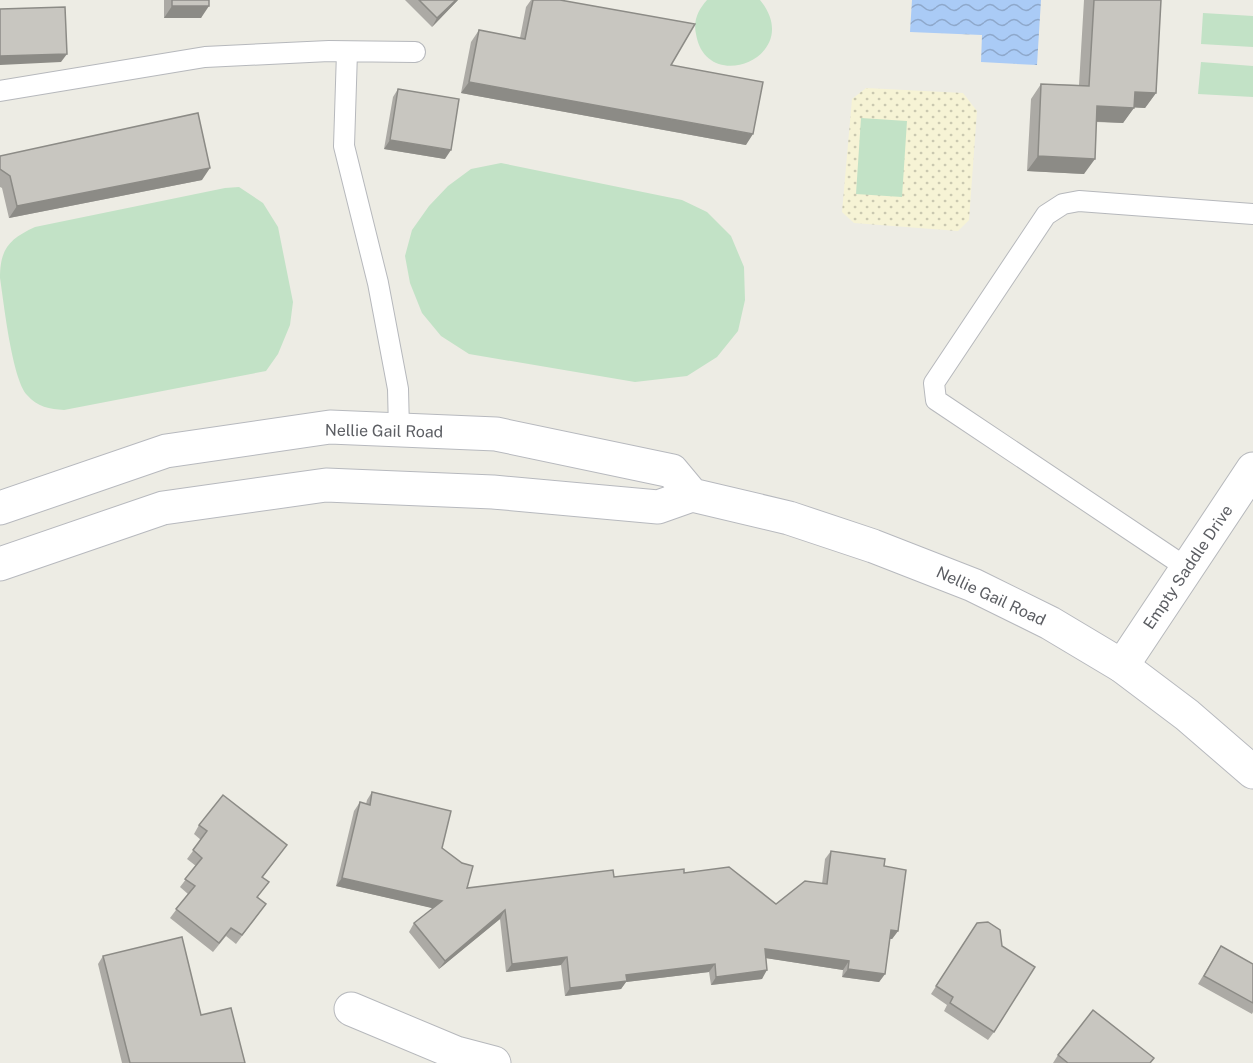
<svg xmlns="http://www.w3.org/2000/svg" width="1253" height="1063" font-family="'Public Sans',sans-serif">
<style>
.sand{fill:url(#sand-dots)}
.park{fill:#c2e2c6}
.water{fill:url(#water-waves)}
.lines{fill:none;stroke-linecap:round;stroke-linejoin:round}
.lane-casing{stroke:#b6b8bc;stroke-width:22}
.street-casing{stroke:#b6b8bc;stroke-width:35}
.secondary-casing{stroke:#b7b9be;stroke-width:35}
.lane{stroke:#fff;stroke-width:20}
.street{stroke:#fff;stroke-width:33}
.secondary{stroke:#fff;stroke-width:33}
.wall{fill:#acaaa5}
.shaded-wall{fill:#8c8b86}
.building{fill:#c8c6c0;stroke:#8c8b86;stroke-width:1.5}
.labels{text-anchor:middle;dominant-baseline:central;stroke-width:4.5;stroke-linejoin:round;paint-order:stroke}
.street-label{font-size:16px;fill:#5c5e63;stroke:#fff}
</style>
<defs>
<pattern id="sand-dots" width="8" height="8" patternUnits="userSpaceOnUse" patternTransform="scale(1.5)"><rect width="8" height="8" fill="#f6f3d5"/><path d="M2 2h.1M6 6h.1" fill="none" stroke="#cac8b0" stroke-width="1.8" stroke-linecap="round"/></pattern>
<pattern id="water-waves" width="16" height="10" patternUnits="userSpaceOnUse" patternTransform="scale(1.5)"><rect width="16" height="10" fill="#aacbf6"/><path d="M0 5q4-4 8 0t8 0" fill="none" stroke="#8ea8cb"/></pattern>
</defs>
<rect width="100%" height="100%" fill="#edece4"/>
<path class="sand" d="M 866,88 L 963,93 L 977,111 L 969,220 L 958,231 L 854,223 L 842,212 L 852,99 Z"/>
<path class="park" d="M 707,0 L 760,0 C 806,56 706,97 696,34 C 693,21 698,10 707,0 Z
M 1203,13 L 1253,16 L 1253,47 L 1201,44 Z
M 1201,62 L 1253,66 L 1253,97 L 1198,94 Z
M 861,118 L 907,121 L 902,197 L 856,194 Z
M 501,163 L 682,200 L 707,212 L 731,236 L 744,267 L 745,300 L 738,331 L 717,357 L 687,376 L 635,382 L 469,354 L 441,336 L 422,313 L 410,283 L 405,256 L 412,230 L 429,206 L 448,186 L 471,169 Z
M 239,187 L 263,203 L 278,227 L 293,302 L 290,325 L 278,354 L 266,371 L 64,410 C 50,409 37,407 27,395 C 12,378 4,304 0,278 C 0,249 9,239 35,227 L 225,188 Z"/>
<path class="water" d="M 912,0 L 1041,0 L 1037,65 L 981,62 L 982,35 L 910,32 Z"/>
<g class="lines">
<g class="lane-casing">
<path id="lane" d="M 347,52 L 344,146 L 378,283 L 398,389 L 399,430
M 0,91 L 205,57 L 329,51 L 415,52
M 1187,568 L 936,400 L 934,383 L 1046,215 L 1063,204 L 1079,201 L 1253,214"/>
</g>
<g class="street-casing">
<path id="street" d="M 1122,666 L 1253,469
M 351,1009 L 456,1053 L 494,1063"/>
</g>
<g class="secondary-casing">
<path id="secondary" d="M 0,508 L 166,451 L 330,427 L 496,434 L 672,471 L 692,495
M 0,564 L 163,508 L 326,485 L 493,492 L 658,507 L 692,495 L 789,518 L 873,546 L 973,585 L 1050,623 L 1122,666 L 1187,715 L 1253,772"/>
</g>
<use href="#lane" class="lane"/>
<use href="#street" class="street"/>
<use href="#secondary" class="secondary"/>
</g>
<path class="wall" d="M 164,0 L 209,0 L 201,18 L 164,18 Z
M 405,0 L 458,0 L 432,27 Z
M 531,0 L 560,0 L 671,65 L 746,145 L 461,93 L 471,42 L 479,30 L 520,38 L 526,7 Z
M 1084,0 L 1161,0 L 1156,93 L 1145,108 L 1134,107 L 1123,123 L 1096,122 L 1084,174 L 1027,171 L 1031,99 L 1041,84 L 1079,85 Z
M 398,89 L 445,159 L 384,149 L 393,97 Z
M 0,156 L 202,180 L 9,218 L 2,188 L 0,187 Z
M 372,792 L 442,848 L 467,888 L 684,873 L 776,904 L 822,884 L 825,859 L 831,851 L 884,866 L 898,931 L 892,939 L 890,939 L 885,974 L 879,982 L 842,977 L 843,970 L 766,958 L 762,979 L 711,985 L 709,972 L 626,982 L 621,989 L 565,996 L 561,965 L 506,972 L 500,919 L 439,969 L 409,932 L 414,923 L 433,908 L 336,886 L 354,811 L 360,802 L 366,804 L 367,800 Z
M 199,825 L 281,853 L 263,877 L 258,897 L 260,912 L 236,944 L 226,936 L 213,952 L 170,918 L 188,894 L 180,887 L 196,866 L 187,859 L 201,840 L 194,834 Z
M 977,923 L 994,1032 L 988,1040 L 944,1011 L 947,1005 L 931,994 Z
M 1221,946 L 1253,964 L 1253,1012 L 1252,1014 L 1198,984 Z
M 103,956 L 201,1015 L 245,1063 L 122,1063 L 98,964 Z
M 1058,1055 L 1151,1063 L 1053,1063 Z"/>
<path class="shaded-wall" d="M 456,0 L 458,0 L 432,27 L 437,18 Z
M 172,6 L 209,6 L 201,18 L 164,18 Z
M 67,54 L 61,62 L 0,65 L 0,56 Z
M 469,82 L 753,134 L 746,145 L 461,93 Z
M 1135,92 L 1156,93 L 1145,108 L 1124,107 Z
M 1097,106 L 1134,108 L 1123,123 L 1086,121 Z
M 390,140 L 451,150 L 445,159 L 384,149 Z
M 1038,156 L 1095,159 L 1084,174 L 1027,171 Z
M 210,168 L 202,180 L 9,218 L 17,206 Z
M 342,878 L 442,901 L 436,909 L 336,886 Z
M 505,910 L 500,919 L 439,969 L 445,961 Z
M 891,930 L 898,931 L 892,939 L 885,938 Z
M 765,949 L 849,961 L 843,970 L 759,957 Z
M 567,957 L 561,965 L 506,972 L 512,964 Z
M 715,964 L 709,972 L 626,982 L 621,989 L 565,996 L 570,988 L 626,975 Z
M 848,969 L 885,974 L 879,982 L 842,977 Z
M 767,970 L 762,979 L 711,985 L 716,977 Z"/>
<path class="building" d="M 172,0 L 209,0 L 209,6 L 172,6 Z
M 419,0 L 456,0 L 437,18 Z
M 533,0 L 560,0 L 695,24 L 671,65 L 763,82 L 753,134 L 469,82 L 479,30 L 525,39 Z
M 1094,0 L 1161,0 L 1156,93 L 1135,92 L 1134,108 L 1097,106 L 1095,159 L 1038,156 L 1041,84 L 1089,86 Z
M 65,7 L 67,54 L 0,56 L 0,9 Z
M 398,89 L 459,99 L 451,150 L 390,140 Z
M 198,113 L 210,168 L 17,206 L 10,176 L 0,169 L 0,156 Z
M 372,792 L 451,811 L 442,848 L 462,863 L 473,866 L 467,888 L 613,870 L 614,877 L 684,869 L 684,873 L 729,867 L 776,904 L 805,881 L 827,884 L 831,851 L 885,859 L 884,866 L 906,870 L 898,931 L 891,930 L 885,974 L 848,969 L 849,961 L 765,949 L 767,970 L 716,977 L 715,964 L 626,975 L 627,981 L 570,988 L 567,957 L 512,964 L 505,910 L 445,961 L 414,923 L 442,901 L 342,878 L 360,802 L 370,805 Z
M 223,795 L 287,845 L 262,877 L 269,882 L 257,897 L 266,904 L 242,935 L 231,928 L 219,943 L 176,909 L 195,886 L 185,879 L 202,858 L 193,850 L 207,831 L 199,825 Z
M 988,922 L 1000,930 L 1002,946 L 1035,967 L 994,1032 L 950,1003 L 953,997 L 936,986 L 977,923 Z
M 182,937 L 201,1015 L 231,1008 L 245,1063 L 130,1063 L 103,956 Z
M 1221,946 L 1253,964 L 1253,1003 L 1204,976 Z
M 1093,1010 L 1154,1058 L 1150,1063 L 1068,1063 L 1058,1055 Z"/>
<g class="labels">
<g class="street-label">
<text transform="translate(384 431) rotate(1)">Nellie Gail Road</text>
<text transform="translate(1188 567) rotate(-56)">Empty Saddle Drive</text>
<text transform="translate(991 596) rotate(25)">Nellie Gail Road</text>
</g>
</g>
</svg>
